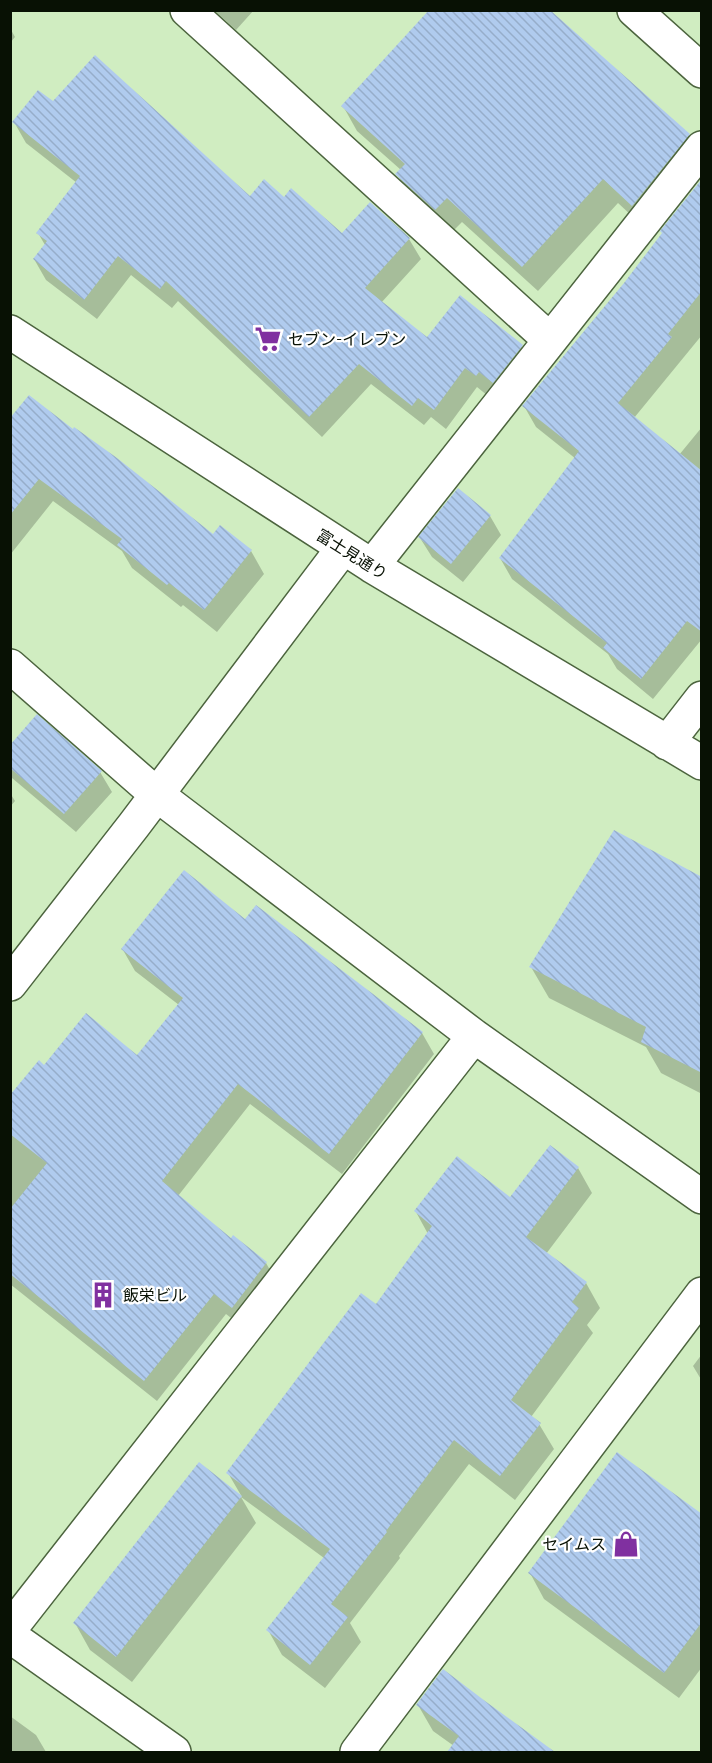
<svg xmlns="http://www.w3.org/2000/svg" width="712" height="1763" font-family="Quicksand,'Noto Sans JP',sans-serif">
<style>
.shadow{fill:#0003}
.building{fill:url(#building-back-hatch)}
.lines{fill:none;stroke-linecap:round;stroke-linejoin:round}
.minor-casing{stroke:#4c643e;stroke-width:36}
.minor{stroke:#fff;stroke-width:33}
.labels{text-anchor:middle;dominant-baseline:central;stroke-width:4.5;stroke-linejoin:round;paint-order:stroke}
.poi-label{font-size:16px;fill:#081104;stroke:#fff;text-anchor:start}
.street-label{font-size:16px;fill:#081104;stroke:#fff}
</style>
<defs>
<pattern id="building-back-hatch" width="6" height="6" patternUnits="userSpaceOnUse" patternTransform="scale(1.5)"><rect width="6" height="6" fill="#b0cbee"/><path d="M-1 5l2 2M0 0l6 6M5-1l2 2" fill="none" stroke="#96adca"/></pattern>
</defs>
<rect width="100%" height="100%" fill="#d0edc1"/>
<path class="shadow" d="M 214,10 L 254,10 L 236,30 Z
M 10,28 L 15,37 L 10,43 Z
M 53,103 L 250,198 L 284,200 L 342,235 L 409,239 L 421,259 L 381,303 L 427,339 L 521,346 L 533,366 L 488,396 L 477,387 L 446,429 L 431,417 L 424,425 L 371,384 L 322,437 L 178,301 L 172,308 L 131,275 L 97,319 L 46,280 L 34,259 L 45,245 L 38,233 L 77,183 L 26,143 L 14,122 Z
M 343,106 L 689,135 L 702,156 L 647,230 L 618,203 L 538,291 L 462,222 L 450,234 L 412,199 L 397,174 L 401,170 L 357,131 Z
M 702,181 L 702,335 L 634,418 L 679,455 L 702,427 L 702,639 L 653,699 L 617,669 L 608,654 L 512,579 L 500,558 L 576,459 L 536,427 L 524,406 L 625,284 Z
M 10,421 L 73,431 L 213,536 L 221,527 L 251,551 L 264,574 L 217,632 L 183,605 L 181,607 L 132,568 L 122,551 L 53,501 L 10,555 Z
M 490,516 L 501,535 L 463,582 L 432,557 L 420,538 Z
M 10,747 L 100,772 L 112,792 L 76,832 L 12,778 L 10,774 Z
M 10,793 L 15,801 L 10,807 Z
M 702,879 L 702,1094 L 661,1073 L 646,1047 L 549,998 L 531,967 Z
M 245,921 L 422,1033 L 434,1054 L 342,1174 L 250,1104 L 178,1196 L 232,1240 L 266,1263 L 278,1284 L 244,1328 L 226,1314 L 157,1401 L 10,1284 L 10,1098 L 44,1067 L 138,1057 L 179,1005 L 135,971 L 123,950 Z
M 578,1168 L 592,1193 L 546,1254 L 586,1283 L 600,1308 L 587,1325 L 593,1333 L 531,1417 L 539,1424 L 554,1449 L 515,1500 L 469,1464 L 399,1556 L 400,1558 L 350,1623 L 361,1642 L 325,1688 L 282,1655 L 268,1630 L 324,1558 L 241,1497 L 256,1523 L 132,1682 L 90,1650 L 75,1623 L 199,1464 L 242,1497 L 228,1473 L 376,1306 L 428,1234 L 416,1212 L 511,1199 Z
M 702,1354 L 702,1381 L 693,1366 Z
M 702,1516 L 702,1667 L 679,1698 L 544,1599 L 530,1573 Z
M 443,1671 L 552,1752 L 449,1752 L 454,1746 L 433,1731 L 418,1705 Z
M 10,1716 L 36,1735 L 46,1752 L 10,1752 Z"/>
<path class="building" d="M 429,10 L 550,10 L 690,134 L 632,206 L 603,179 L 522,267 L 447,198 L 435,210 L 395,174 L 405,164 L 341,106 Z
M 95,55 L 250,196 L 264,179 L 284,197 L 291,188 L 342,233 L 370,202 L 410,238 L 365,288 L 427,337 L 460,295 L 523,345 L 493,383 L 479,372 L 476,376 L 465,368 L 434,410 L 418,398 L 412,406 L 359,364 L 309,417 L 166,281 L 160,289 L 118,256 L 84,300 L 33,259 L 47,241 L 36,233 L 80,176 L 12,122 L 38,90 L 53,101 Z
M 702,179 L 702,291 L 668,334 L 672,337 L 618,403 L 702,471 L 702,632 L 687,621 L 641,679 L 603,648 L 607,643 L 499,558 L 579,451 L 522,406 L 624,283 L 662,233 L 660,231 Z
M 29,395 L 73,429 L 74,427 L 117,458 L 213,534 L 220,525 L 252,550 L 204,610 L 169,583 L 167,585 L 117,545 L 122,539 L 39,479 L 10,515 L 10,418 Z
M 458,488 L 491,515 L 451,564 L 418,537 Z
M 37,714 L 102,771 L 64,814 L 10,768 L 10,745 Z
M 614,830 L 702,877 L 702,1073 L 641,1042 L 646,1027 L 529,967 Z
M 184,870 L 245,919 L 256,905 L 423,1032 L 329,1154 L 238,1084 L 162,1181 L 231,1238 L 233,1235 L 267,1262 L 232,1308 L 214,1294 L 144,1381 L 10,1274 L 10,1209 L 47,1163 L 10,1134 L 10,1095 L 39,1060 L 44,1065 L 86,1013 L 137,1055 L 183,998 L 121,949 Z
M 550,1145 L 579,1167 L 526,1237 L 587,1282 L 572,1302 L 579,1308 L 511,1400 L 541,1423 L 500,1476 L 454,1440 L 386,1531 L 387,1532 L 331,1604 L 348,1617 L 310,1665 L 266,1630 L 330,1549 L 226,1473 L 361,1293 L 376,1304 L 432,1226 L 414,1211 L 457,1156 L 510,1197 Z
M 617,1452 L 702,1514 L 702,1622 L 664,1673 L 528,1573 Z
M 199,1462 L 242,1496 L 116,1657 L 73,1623 Z
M 443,1669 L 485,1701 L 555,1752 L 447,1752 L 459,1736 L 416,1705 Z"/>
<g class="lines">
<g class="minor-casing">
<path id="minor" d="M 187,10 L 550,340
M 634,10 L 702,71
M 10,332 L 372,566 L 702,763
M 372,566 L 702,148
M 10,666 L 156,794 L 474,1036 L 702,1197
M 667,743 L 702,698
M 10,984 L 134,825 L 343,548
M 10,1629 L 474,1036
M 10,1636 L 174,1752
M 357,1752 L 702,1294"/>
</g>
<use href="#minor" class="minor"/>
</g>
<defs>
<g id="supermarket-bare" transform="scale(2.07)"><path d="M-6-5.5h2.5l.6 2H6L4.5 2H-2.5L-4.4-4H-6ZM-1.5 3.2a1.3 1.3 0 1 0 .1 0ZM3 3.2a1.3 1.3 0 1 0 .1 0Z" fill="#8030a0" stroke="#fff" stroke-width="2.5" paint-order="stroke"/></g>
<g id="building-bare" transform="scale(2.07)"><path d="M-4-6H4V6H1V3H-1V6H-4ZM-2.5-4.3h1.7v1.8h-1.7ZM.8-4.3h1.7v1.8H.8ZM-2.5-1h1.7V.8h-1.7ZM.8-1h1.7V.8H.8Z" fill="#8030a0" stroke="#fff" stroke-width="2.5" paint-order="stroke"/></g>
<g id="shop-bare" transform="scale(2.07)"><path d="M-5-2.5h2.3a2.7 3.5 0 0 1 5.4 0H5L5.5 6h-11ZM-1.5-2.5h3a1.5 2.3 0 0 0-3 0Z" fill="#8030a0" stroke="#fff" stroke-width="2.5" paint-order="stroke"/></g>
</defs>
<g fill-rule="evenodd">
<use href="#supermarket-bare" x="268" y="339"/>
<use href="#building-bare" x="103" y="1295"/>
<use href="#shop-bare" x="626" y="1544"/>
</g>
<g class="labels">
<g class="poi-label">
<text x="288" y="339">セブン-イレブン</text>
<text x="123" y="1295">飯栄ビル</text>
<text x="606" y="1544" text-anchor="end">セイムス</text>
</g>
<g class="street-label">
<text transform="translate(352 554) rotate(32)">富士見通り</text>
</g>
</g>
<rect width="712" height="1763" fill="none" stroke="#081104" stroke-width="24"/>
</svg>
